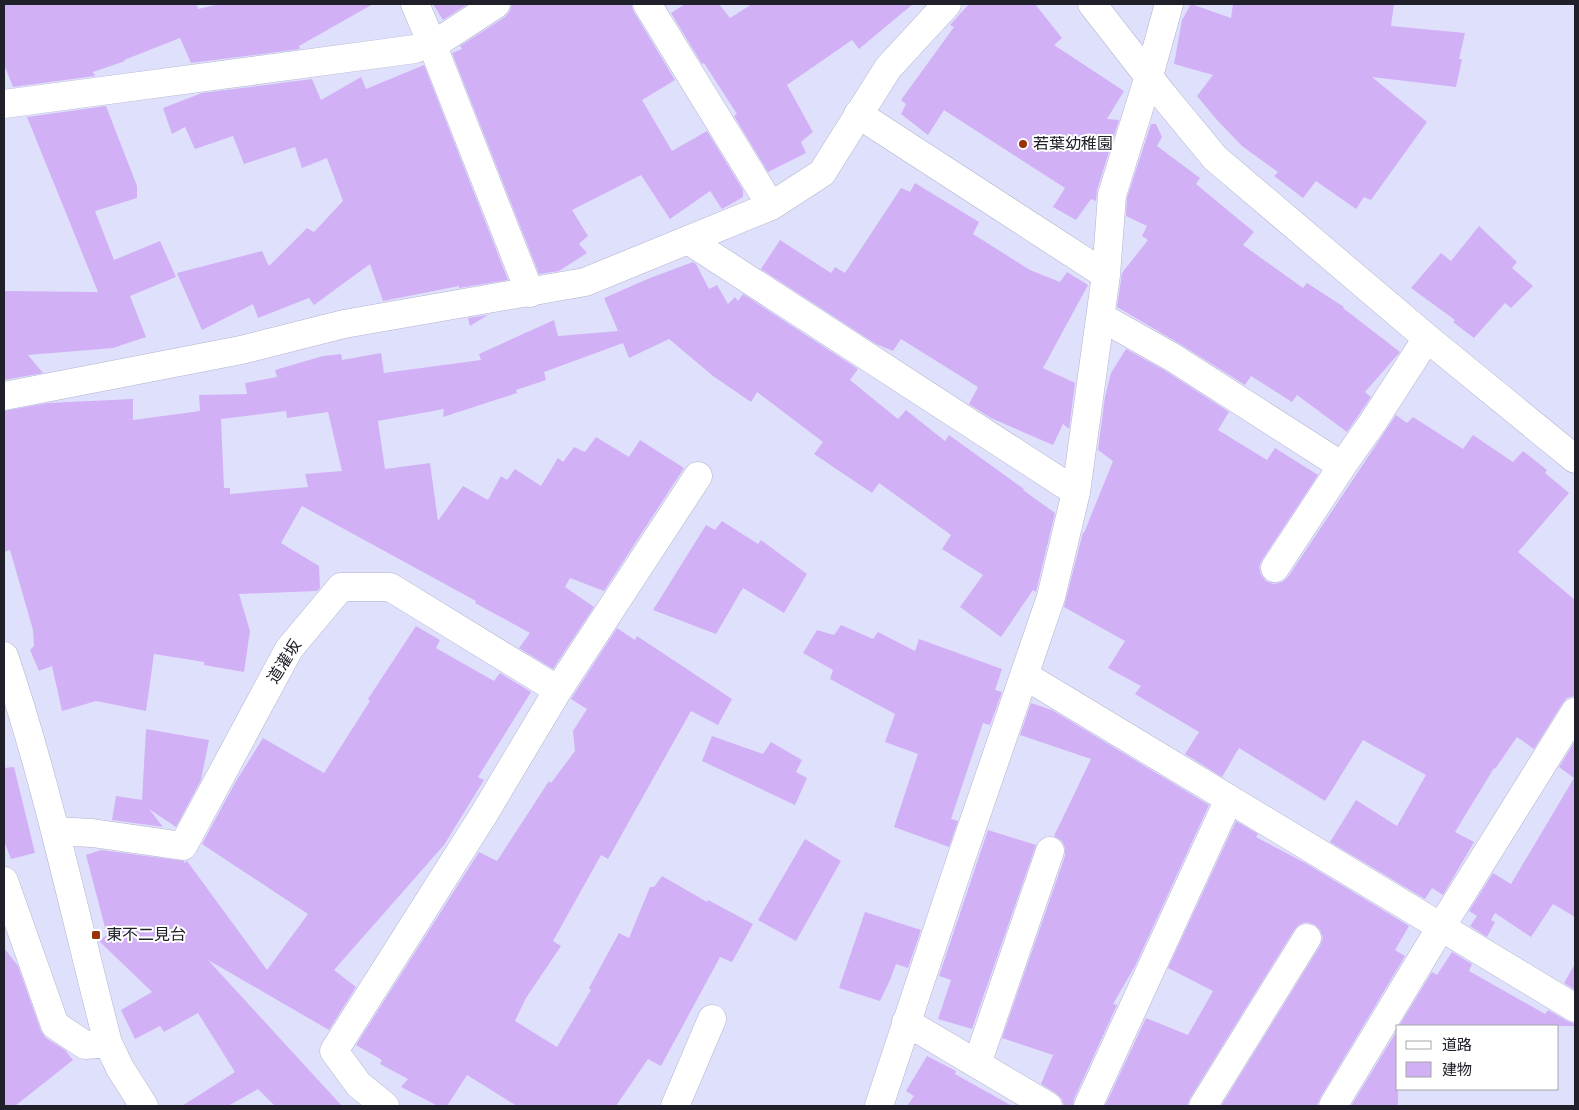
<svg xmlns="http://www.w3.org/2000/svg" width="1579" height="1110" font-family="'Sofia Sans Condensed','Noto Sans JP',sans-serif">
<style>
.building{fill:#d2b0f6;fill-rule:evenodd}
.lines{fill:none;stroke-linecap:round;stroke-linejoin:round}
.minor-casing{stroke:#b2b3cd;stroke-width:29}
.minor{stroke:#fff;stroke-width:28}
.poi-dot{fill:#983305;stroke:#fff;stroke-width:2}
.labels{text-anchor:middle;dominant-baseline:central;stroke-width:4;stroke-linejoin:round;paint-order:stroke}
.poi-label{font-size:16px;fill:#20202a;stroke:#fff;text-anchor:start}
.street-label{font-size:16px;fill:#20202a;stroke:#fff}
</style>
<rect width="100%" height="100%" fill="#dfe1fc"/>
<path class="building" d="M 4,4 L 197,4 L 198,9 L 220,4 L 373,4 L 299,46 L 300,49 L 191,63 L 180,38 L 124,60 L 125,61 L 93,72 L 95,76 L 13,87 L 4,64 Z
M 433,4 L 468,4 L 443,20 Z
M 512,4 L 631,4 L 634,12 L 675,80 L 642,100 L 672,151 L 707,131 L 743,190 L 743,197 L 722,209 L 710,191 L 670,219 L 641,175 L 572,210 L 588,236 L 579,244 L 587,253 L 559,271 L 539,274 L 452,53 L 462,49 L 460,46 L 505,17 L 510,11 Z
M 685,4 L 719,4 L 730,18 L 752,4 L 913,4 L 859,49 L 852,40 L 787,85 L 813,132 L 801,142 L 806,153 L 768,172 L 734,116 L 737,114 L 704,63 L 702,64 L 671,13 Z
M 969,4 L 1035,4 L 1062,38 L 1054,45 L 1124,91 L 1107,119 L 1119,120 L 1097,190 L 1096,201 L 1091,199 L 1076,220 L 1053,207 L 1065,188 L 944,110 L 928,135 L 901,114 L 906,104 L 901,100 L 954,27 L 950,25 Z
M 1191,4 L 1231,18 L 1233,4 L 1394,4 L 1391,26 L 1465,33 L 1459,59 L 1462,59 L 1456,87 L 1372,77 L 1427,122 L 1371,200 L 1364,197 L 1356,209 L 1316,181 L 1303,198 L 1274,176 L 1278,172 L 1242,146 L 1217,120 L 1197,96 L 1213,75 L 1174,64 L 1182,20 Z
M 424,65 L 508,280 L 459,288 L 459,286 L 383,301 L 370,264 L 314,305 L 309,298 L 258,318 L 253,304 L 202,330 L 177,273 L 262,251 L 269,266 L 307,228 L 314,232 L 343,201 L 327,158 L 302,168 L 295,147 L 244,164 L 233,136 L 195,149 L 185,127 L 172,134 L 163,108 L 202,93 L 312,79 L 321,100 L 361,77 L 366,89 Z
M 106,106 L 137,186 L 137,198 L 95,211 L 114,260 L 160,241 L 176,277 L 130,296 L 146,337 L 113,348 L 28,355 L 43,373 L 4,380 L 4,291 L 98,292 L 27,117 Z
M 1151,124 L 1156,124 L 1162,137 L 1157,146 L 1200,178 L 1196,184 L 1254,232 L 1243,245 L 1303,288 L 1307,283 L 1344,307 L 1343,308 L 1400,352 L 1365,392 L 1371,397 L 1347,432 L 1297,395 L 1292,402 L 1251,376 L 1245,385 L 1180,344 L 1117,307 L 1122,273 L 1148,240 L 1142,236 L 1147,226 L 1126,216 L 1127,198 Z
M 915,183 L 979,222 L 973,234 L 1030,270 L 1060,282 L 1067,272 L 1088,285 L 1043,368 L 1075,383 L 1069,429 L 1063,424 L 1053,445 L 991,418 L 969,404 L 978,387 L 901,339 L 893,351 L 876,344 L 761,269 L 780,240 L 831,273 L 835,267 L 845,273 L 901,188 L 910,192 Z
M 1479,226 L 1517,262 L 1512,268 L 1533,286 L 1511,308 L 1505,303 L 1474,338 L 1453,322 L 1455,320 L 1411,288 L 1441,253 L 1451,261 Z
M 693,262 L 696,264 L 709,289 L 717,285 L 728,304 L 735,297 L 738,301 L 743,294 L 858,369 L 850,380 L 898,419 L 906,410 L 945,441 L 949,435 L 1024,489 L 1023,490 L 1055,513 L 1036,592 L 1033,590 L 1001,637 L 960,607 L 983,575 L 942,549 L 951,535 L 879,483 L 872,493 L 814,454 L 823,442 L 757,392 L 751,402 L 713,376 L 669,339 L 629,358 L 623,343 L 544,372 L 546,380 L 516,390 L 517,393 L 443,417 L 444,409 L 378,421 L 385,469 L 430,463 L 438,521 L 463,486 L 488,500 L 501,476 L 507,480 L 515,469 L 541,486 L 558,458 L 563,462 L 574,447 L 585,452 L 596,437 L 629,457 L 640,440 L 684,468 L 604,591 L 570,578 L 565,587 L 594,607 L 553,669 L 519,648 L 530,633 L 475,603 L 476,601 L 302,506 L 281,543 L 319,566 L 320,588 L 317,591 L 239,594 L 250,631 L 244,672 L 204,665 L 204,662 L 154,654 L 146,711 L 96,701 L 62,711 L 52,666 L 39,671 L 30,650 L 34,646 L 33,630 L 10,550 L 4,552 L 4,411 L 48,403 L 133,399 L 133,420 L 200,411 L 199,395 L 247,394 L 245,383 L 277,377 L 275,370 L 323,356 L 341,354 L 342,360 L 381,353 L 384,373 L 481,360 L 479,354 L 554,320 L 558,336 L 618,331 L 604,298 L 650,278 ZM 286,411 L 287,418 L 328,412 L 342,471 L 305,474 L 308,487 L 230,494 L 230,488 L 224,488 L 221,419 Z
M 488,315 L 470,326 L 468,318 Z
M 1126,349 L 1164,370 L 1229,412 L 1218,430 L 1267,460 L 1275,448 L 1318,475 L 1262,560 L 1259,567 L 1261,575 L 1266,581 L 1274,584 L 1282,582 L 1288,577 L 1396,415 L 1407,423 L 1413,417 L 1463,449 L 1473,435 L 1513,462 L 1523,451 L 1547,470 L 1545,473 L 1569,493 L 1518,552 L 1575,600 L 1575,696 L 1567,698 L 1562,704 L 1534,749 L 1517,737 L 1495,769 L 1494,768 L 1455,832 L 1474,842 L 1443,895 L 1432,888 L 1425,899 L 1330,842 L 1356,800 L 1397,826 L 1426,775 L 1363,740 L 1325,801 L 1239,748 L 1222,777 L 1185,754 L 1199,732 L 1135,694 L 1141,686 L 1108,668 L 1125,641 L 1064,607 L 1083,532 L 1084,533 L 1113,461 L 1098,450 L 1105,397 L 1111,373 Z
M 722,521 L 758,544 L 761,540 L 807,574 L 784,613 L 743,588 L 716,634 L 653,610 L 706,525 L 715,530 Z
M 841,625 L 873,639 L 878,632 L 915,651 L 919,639 L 1002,669 L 995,690 L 1002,692 L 990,725 L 983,723 L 951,819 L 958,821 L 949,847 L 894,827 L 918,754 L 885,742 L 895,714 L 830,679 L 833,670 L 803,653 L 817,630 L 834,635 Z
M 416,626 L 440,640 L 436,648 L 494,681 L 500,673 L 531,692 L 478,777 L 484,780 L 444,845 L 334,970 L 356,987 L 329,1030 L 208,960 L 342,1106 L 275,1106 L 258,1089 L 228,1106 L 182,1106 L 235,1072 L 198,1013 L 164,1032 L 160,1026 L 135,1039 L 121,1010 L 152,992 L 99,941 L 107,935 L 86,855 L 101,850 L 184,861 L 184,863 L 187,861 L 267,970 L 308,914 L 202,844 L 235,783 L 263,738 L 324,773 L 370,701 L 368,699 Z
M 617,628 L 635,640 L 637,636 L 732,699 L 718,725 L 691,711 L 608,859 L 601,855 L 553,941 L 561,946 L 526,998 L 515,1021 L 557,1047 L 591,990 L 589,988 L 619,933 L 629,938 L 650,887 L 654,887 L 662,876 L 707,902 L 708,900 L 753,924 L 732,962 L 720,957 L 661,1066 L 648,1059 L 616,1106 L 517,1106 L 467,1075 L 447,1106 L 438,1106 L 401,1087 L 408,1079 L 380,1064 L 382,1060 L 356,1045 L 479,852 L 497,861 L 549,781 L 551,783 L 575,751 L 573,731 L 587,709 L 571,699 Z
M 1031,703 L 1052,710 L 1209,805 L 1135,966 L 1113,1004 L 1117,1005 L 1074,1099 L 1073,1106 L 1064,1106 L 1062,1099 L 1056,1093 L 1041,1084 L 1053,1055 L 1002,1038 L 1065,856 L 1065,848 L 1062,841 L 1054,836 L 1091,759 L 1020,735 Z
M 146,729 L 209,740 L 201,780 L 176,827 L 149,809 L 163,827 L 112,820 L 116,796 L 142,800 Z
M 712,736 L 763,754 L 771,742 L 802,760 L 796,772 L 807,778 L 795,805 L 702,761 Z
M 1575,741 L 1575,917 L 1553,904 L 1531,937 L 1495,913 L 1491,920 L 1495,922 L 1487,937 L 1470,926 L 1477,916 L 1469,911 L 1493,873 L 1511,884 L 1574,778 L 1559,767 Z
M 14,767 L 35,853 L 11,859 L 4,841 L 4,768 Z
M 1236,821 L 1258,834 L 1256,837 L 1307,864 L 1409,926 L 1395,950 L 1405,956 L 1320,1098 L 1317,1106 L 1221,1106 L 1320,946 L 1323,938 L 1320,930 L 1315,925 L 1307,922 L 1299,925 L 1294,930 L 1190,1098 L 1187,1106 L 1105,1106 L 1146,1018 L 1188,1035 L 1213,991 L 1168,968 Z
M 988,830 L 1036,845 L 972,1029 L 938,1019 L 951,980 L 939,976 Z
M 805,839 L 841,861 L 796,941 L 758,920 Z
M 865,912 L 921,930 L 908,968 L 896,964 L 890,980 L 880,1001 L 839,988 Z
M 4,948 L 18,966 L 41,1031 L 46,1038 L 65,1050 L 73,1060 L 15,1106 L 4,1106 Z
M 1452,952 L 1472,964 L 1469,971 L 1545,1014 L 1548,1010 L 1567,1021 L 1575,1024 L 1575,1026 L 1399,1026 L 1432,972 L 1437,975 Z
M 1575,964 L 1575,990 L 1564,983 Z
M 1398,1029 L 1398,1106 L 1351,1106 Z
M 927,1056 L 956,1071 L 955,1074 L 1012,1106 L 907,1106 L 914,1096 L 906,1091 Z"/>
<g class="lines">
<g class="minor-casing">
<path id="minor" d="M 415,4 L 432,44 L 530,293
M 647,4 L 771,206
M 1092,4 L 1163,95 L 1215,158 L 1427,338 L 1575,459
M 4,104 L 415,49 L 444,38 L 496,4
M 858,114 L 1106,275
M 688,240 L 1076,492
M 1101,317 L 1172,357 L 1342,466 L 1373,422 L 1427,338
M 4,396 L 241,350 L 344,324 L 585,282 L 771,206 L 822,173 L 888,68 L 947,4
M 1275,568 L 1342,466
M 4,656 C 47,782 74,913 108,1043 L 120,1068 L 144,1106
M 1024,675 L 1575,1008
M 55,831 L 92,833 L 183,846 L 289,649 L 341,587 L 390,587 L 558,690
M 4,881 L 55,1025 L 85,1045 L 108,1043
M 906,1022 L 1048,1106
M 977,1064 L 1050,851
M 385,1106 L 359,1085 L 334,1051 L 484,814 L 558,690 L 698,476
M 675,1106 L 712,1019
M 879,1106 L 961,859 L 1051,597 L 1076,492 L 1106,275 L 1112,195 L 1149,76 L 1169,4
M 1088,1106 L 1229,799
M 1203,1106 L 1307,938
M 1333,1106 L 1441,927 L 1575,712"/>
</g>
<use href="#minor" class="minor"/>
</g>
<g class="poi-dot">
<circle cx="1023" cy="144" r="5"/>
<rect x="91" y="930" width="10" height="10" rx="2.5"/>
</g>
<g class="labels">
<g class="poi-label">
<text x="1033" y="144">若葉幼稚園</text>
<text x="106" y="935">東不二見台</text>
</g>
<g class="street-label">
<text transform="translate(285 662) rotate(-58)">道灌坂</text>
</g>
</g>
<rect width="1579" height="1110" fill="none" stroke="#20202a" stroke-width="10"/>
<rect x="1396" y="1025" width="162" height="65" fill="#ffffff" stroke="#a6a6aa"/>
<rect x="1406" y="1041" width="25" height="8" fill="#ffffff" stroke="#a6a6aa"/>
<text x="1442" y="1050" font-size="15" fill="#20202a">道路</text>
<rect x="1406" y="1062" width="25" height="15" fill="#d2b0f6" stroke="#a6a6aa"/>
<text x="1442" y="1075" font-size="15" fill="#20202a">建物</text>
</svg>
